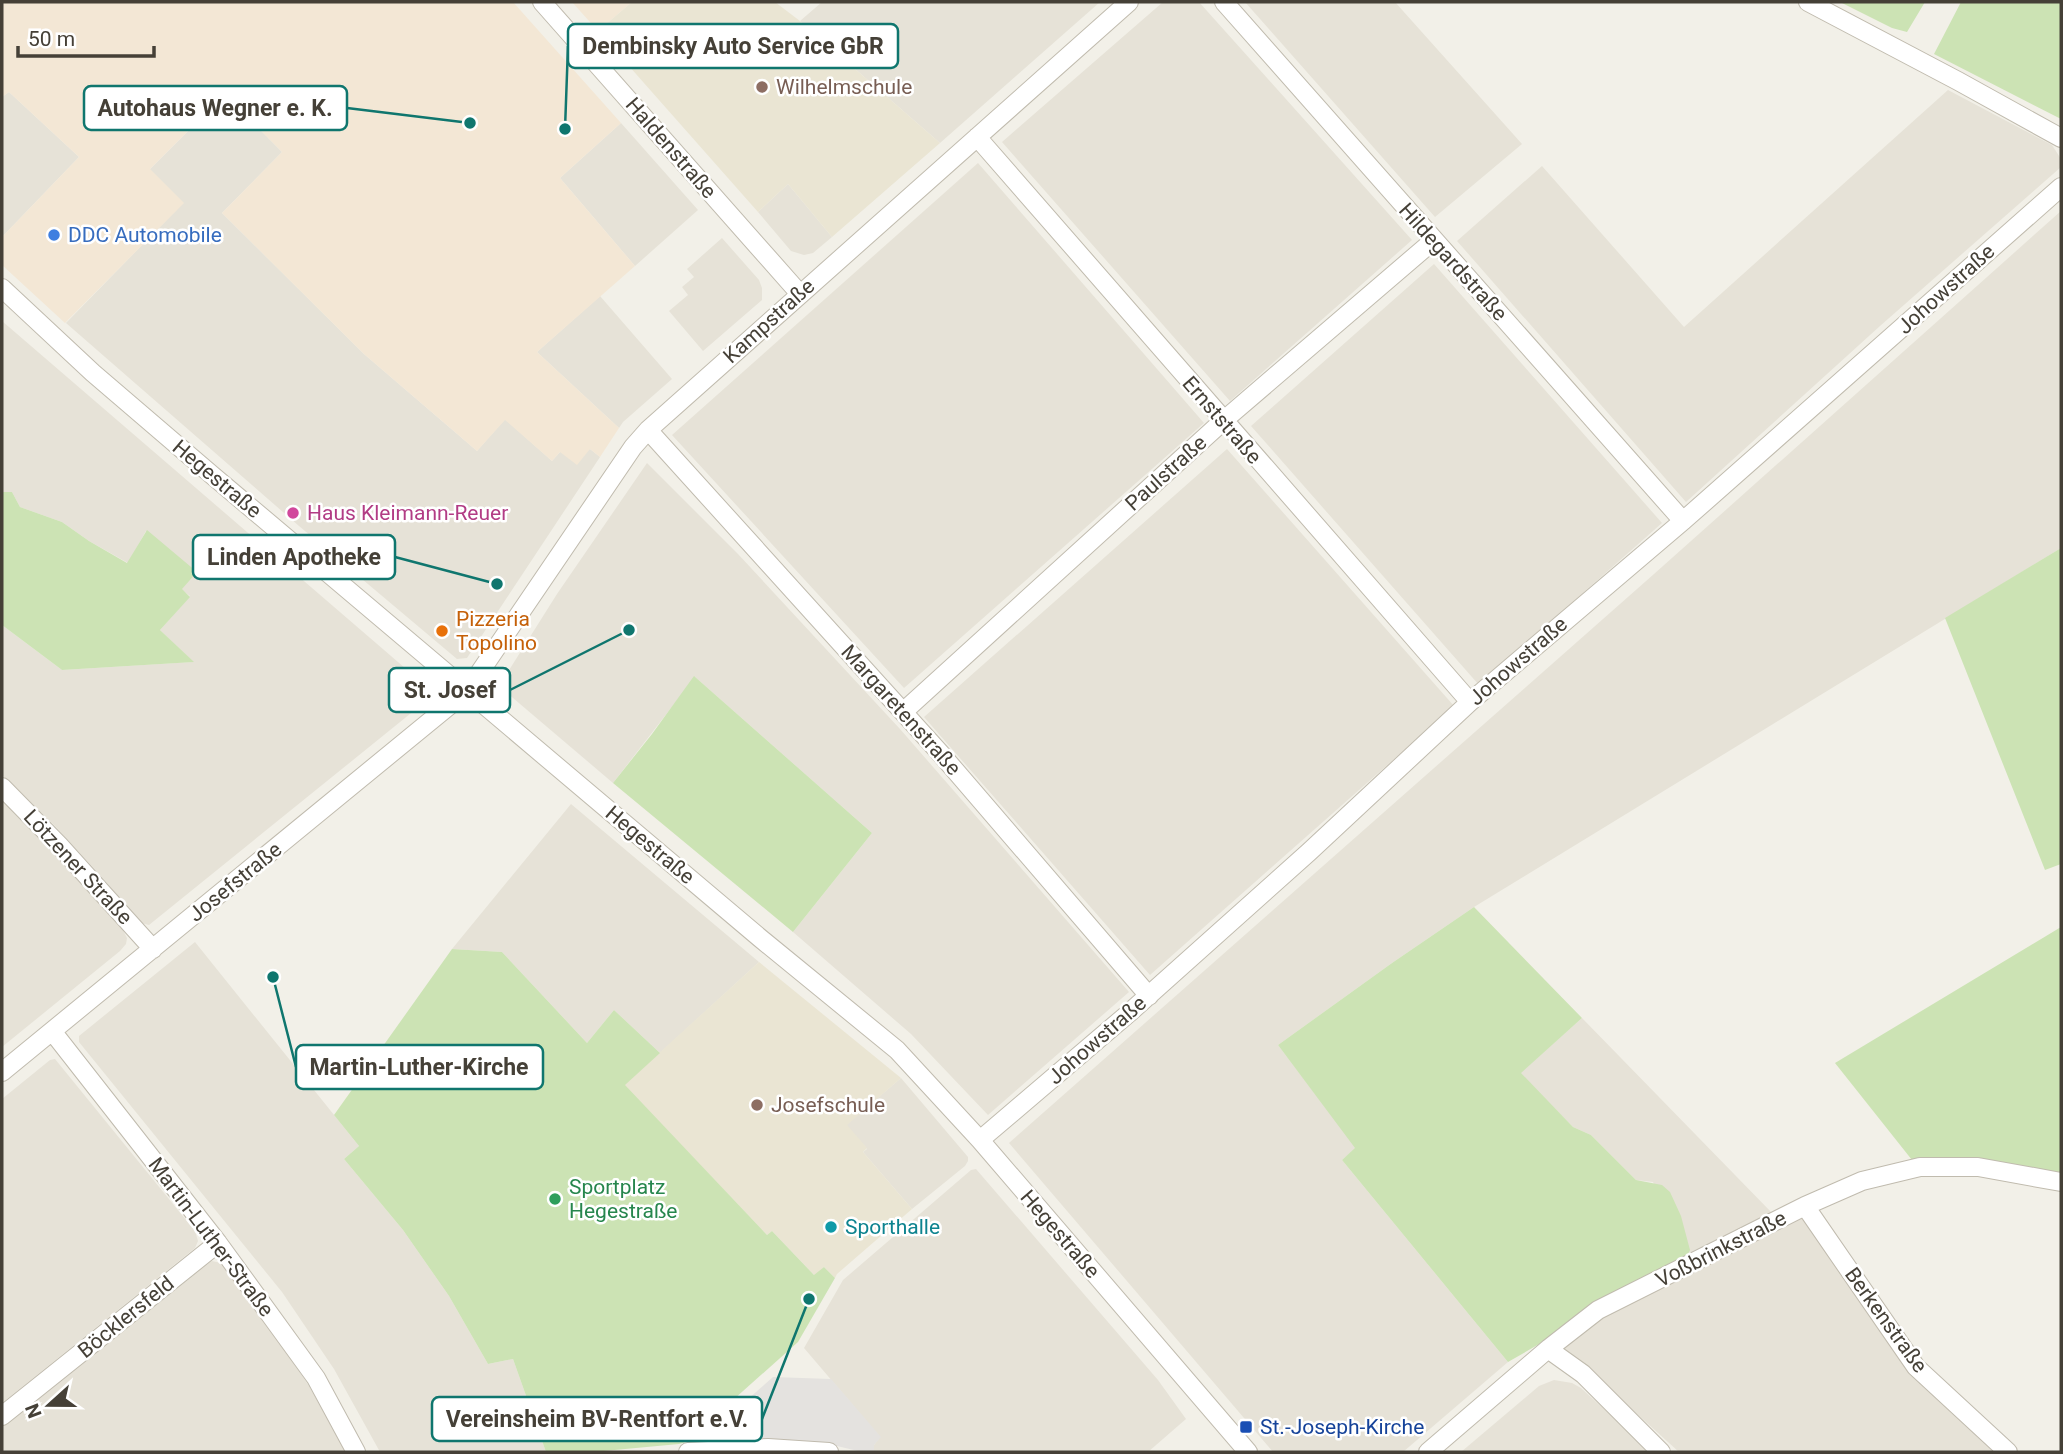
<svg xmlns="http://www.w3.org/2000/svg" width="2063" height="1454" font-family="Roboto,sans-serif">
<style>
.residential{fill:#e6e2d7}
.commercial{fill:#f3e7d5}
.education{fill:#eae5d3}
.green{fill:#cce3b4}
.parking{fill:#e4e2df}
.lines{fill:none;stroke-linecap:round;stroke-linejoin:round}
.street-casing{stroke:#c0bbae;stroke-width:20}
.street{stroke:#fff;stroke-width:18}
.education-dot{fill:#8d6e63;stroke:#fff;stroke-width:2.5}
.shop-dot{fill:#3f7fe0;stroke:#fff;stroke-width:2.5}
.hotel-dot{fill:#d1479c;stroke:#fff;stroke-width:2.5}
.food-dot{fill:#e8710a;stroke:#fff;stroke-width:2.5}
.leisure-dot{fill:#2e9e5b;stroke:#fff;stroke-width:2.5}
.culture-dot{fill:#0f9aa8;stroke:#fff;stroke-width:2.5}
.transit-dot{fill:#1a4fb4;stroke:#fff;stroke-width:2.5}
.labels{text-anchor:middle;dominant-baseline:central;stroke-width:5;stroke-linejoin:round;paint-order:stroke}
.education-label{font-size:21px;fill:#785e54;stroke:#fff;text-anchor:start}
.street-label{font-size:21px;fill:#454037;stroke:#fff}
.shop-label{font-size:21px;fill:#366cbe;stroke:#fff;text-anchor:start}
.hotel-label{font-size:21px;fill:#b23c85;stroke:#fff;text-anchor:start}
.food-label{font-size:21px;fill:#c56008;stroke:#fff;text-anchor:start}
.leisure-label{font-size:21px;fill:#27864d;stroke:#fff;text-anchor:start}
.culture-label{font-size:21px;fill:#0d838f;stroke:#fff;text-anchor:start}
.transit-label{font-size:21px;fill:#164399;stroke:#fff;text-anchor:start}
.leader{fill:none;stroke:#0f766e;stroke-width:2.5}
.callout-dot{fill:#0f766e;stroke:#fff;stroke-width:2.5}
.callout{fill:#fff;stroke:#0f766e;stroke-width:2.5}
.callout-label{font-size:23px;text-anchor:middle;font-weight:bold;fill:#454037}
</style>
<rect width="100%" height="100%" fill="#f2f0e8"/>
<path class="residential" d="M 822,2 L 1100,2 L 940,143 L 800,21 Z
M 1163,2 L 1199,2 L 1412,240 L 1230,401 L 1002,142 Z
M 1245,2 L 1395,2 L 1522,144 L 1435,217 Z
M 1948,90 L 2052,145 L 2061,159 L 2061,167 L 1880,326 L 1686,502 L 1457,241 L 1542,166 L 1684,327 Z
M 9,92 L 79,157 L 2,237 L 2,97 Z
M 225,94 L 282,152 L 222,213 L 364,354 L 477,451 L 505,419 L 552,461 L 560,452 L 590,449 L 600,457 L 467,658 L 457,659 L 299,526 L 66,323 L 183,203 L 149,170 Z
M 621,123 L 698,210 L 635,266 L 560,178 Z
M 978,163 L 1204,423 L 904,688 L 672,435 Z
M 788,184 L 832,237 L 813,253 L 804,255 L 791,251 L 758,212 Z
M 2061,211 L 2061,548 L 1474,907 L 1392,963 L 1278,1045 L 1356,1148 L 1342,1160 L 1508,1362 L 1403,1452 L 1273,1452 L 1009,1143 L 1654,574 Z
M 722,238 L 759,280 L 762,288 L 762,300 L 703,351 L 669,311 L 688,295 L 682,287 L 694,277 L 687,269 Z
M 1434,264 L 1662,523 L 1479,685 L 1251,426 Z
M 600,296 L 672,379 L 623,422 L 619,428 L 537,352 Z
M 2,321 L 427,687 L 429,698 L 426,701 L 149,925 L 141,923 L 100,875 L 54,825 L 2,775 L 2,625 L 62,670 L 193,662 L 160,630 L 190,596 L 182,590 L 146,531 L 128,563 L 89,541 L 62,522 L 20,507 L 12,492 L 2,492 Z
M 1227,449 L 1454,706 L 1150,975 L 924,717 Z
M 647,463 L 738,554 L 900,729 L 1129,992 L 988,1115 L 911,1034 L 793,932 L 872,833 L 695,677 L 613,783 L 499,686 L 557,594 Z
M 2,800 L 48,845 L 123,930 L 127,938 L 126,944 L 120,951 L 2,1047 Z
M 571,804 L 759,962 L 660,1053 L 614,1010 L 587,1043 L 502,952 L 452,949 Z
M 195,942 L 359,1146 L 344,1159 L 403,1230 L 449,1296 L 488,1364 L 513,1359 L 546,1452 L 380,1452 L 334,1369 L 282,1292 L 79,1042 L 79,1036 Z
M 1582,1018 L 1773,1214 L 1685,1260 L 1653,1182 L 1636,1180 L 1591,1135 L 1573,1127 L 1520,1073 Z
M 55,1059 L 195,1231 L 198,1241 L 195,1248 L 2,1403 L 2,1099 L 50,1060 Z
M 901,1078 L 968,1157 L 968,1161 L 965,1166 L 912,1209 L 863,1152 L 867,1149 L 846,1125 Z
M 976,1169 L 1158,1380 L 1186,1419 L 1148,1452 L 874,1452 L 874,1445 L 880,1437 L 804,1348 L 843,1280 L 971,1170 Z
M 1805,1217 L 1848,1278 L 1997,1452 L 1679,1452 L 1563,1347 L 1617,1307 Z
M 212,1261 L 221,1263 L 262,1316 L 309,1386 L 346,1452 L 2,1452 L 2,1426 L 110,1339 L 208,1263 Z
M 1554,1380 L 1572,1383 L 1581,1388 L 1651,1452 L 1461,1452 L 1539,1386 Z"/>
<path class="commercial" d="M 2,2 L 513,2 L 621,123 L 560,178 L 635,266 L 537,352 L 619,428 L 600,457 L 590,449 L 577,465 L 560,452 L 552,461 L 505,420 L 477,451 L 364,354 L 222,213 L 282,152 L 225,94 L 150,169 L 184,203 L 65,323 L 2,265 L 2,237 L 79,157 L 9,92 L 2,97 Z
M 572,2 L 632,2 L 598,31 Z"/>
<path class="education" d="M 632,2 L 775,2 L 800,21 L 940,143 L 832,237 L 788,184 L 758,212 L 598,31 Z
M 759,962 L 901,1078 L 847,1125 L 867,1148 L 863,1152 L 912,1209 L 837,1274 L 835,1278 L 824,1267 L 815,1276 L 772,1231 L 767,1235 L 624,1085 Z"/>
<path class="green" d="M 1840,2 L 1925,2 L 1907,32 L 1892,28 Z
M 1961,2 L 2061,2 L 2061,119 L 1934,54 Z
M 2,492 L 12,492 L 20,507 L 62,522 L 89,541 L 127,563 L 147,530 L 197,572 L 182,589 L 190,597 L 160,630 L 194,662 L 62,670 L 2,625 Z
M 2061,548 L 2061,864 L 2045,870 L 1945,618 Z
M 694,676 L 872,833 L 793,932 L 613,783 L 652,734 Z
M 1474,907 L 1582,1018 L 1521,1073 L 1573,1127 L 1591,1135 L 1636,1180 L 1662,1185 L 1670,1192 L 1681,1216 L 1690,1250 L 1685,1260 L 1508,1362 L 1342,1160 L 1355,1148 L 1278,1045 L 1392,963 Z
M 2061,927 L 2061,1173 L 1974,1157 L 1912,1160 L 1835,1063 Z
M 452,949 L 502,952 L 587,1043 L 614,1010 L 660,1053 L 625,1085 L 767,1235 L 772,1231 L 814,1275 L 824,1267 L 835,1278 L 798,1342 L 686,1442 L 679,1444 L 593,1452 L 546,1452 L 513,1359 L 488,1364 L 449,1296 L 403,1230 L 344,1159 L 359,1146 L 334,1115 Z"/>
<path class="parking" d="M 773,1377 L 831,1379 L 881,1437 L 874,1445 L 874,1452 L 862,1452 L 837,1446 L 812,1443 L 737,1441 L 698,1443 Z"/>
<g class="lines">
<g class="street-casing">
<path id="street" d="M 542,2 L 800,294
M 1224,2 L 1683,521
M 1808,2 L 1958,81 L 2061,138
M 977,137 L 1470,702
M 2,288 L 93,373 L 212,475 L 760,938 L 897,1050 L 980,1140 L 1248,1452
M 648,430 L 941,754 L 1149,996
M 903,712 L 1223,421 L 1434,240
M 2,787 L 59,845 L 153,949
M 52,1031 L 218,1243 L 316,1378 L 356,1452
M 2,1072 L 467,691 L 633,447 L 648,430 L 1129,2
M 980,1140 L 1129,1013 L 1309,852 L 1470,702 L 1683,521 L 2061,187
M 1805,1206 L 1916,1367 L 2008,1452
M 1548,1349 L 1583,1374 L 1661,1452
M 2,1416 L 218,1243
M 688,1452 L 768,1448 L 829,1452
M 1428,1452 L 1548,1349 L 1598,1310 L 1805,1206 L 1862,1181 L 1920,1167 L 1978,1167 L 2061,1182"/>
</g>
<use href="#street" class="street"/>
</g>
<g class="education-dot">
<circle cx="762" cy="87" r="7"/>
<circle cx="757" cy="1105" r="7"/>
</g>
<circle class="shop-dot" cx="54" cy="235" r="7"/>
<circle class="hotel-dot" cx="293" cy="513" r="7"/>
<circle class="food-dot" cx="442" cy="631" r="7"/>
<circle class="leisure-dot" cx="555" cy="1199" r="7"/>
<circle class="culture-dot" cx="831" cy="1227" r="7"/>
<rect class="transit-dot" x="1239" y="1420" width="14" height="14" rx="3.5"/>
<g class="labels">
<g class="education-label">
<text x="776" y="87">Wilhelmschule</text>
<text x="771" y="1105">Josefschule</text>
</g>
<g class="street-label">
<text transform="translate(671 148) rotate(49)">Haldenstraße</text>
<text transform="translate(1453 262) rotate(48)">Hildegardstraße</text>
<text transform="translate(1946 289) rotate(-42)">Johowstraße</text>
<text transform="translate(769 321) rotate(-42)">Kampstraße</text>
<text transform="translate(1222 420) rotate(49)">Ernststraße</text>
<text transform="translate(1166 473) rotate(-42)">Paulstraße</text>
<text transform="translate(217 479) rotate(40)">Hegestraße</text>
<text transform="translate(1518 661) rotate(-41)">Johowstraße</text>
<text transform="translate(901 710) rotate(48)">Margaretenstraße</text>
<text transform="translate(650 845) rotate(40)">Hegestraße</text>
<text transform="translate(78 867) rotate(47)">Lötzener Straße</text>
<text transform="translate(235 882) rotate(-39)">Josefstraße</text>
<text transform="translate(1097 1040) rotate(-41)">Johowstraße</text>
<text transform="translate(1060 1234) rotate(49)">Hegestraße</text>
<text transform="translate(211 1237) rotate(53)">Martin-Luther-Straße</text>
<text transform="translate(1721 1249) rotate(-27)">Voßbrinkstraße</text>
<text transform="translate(126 1317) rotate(-39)">Böcklersfeld</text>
<text transform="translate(1886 1320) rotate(54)">Berkenstraße</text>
</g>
<g class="shop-label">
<text x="68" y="235">DDC Automobile</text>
</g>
<g class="hotel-label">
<text x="307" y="513">Haus Kleimann-Reuer</text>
</g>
<g class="food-label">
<text x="456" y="619">Pizzeria<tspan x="456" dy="24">Topolino</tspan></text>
</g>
<g class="leisure-label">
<text x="569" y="1187">Sportplatz<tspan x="569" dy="24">Hegestraße</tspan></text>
</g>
<g class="culture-label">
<text x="845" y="1227">Sporthalle</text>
</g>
<g class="transit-label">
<text x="1260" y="1427">St.-Joseph-Kirche</text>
</g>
</g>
<path class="leader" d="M565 129L568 46M470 123L347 108M497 584L395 557M629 630L510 690M273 977L296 1067M809 1299L762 1419"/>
<g class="callout-dot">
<circle cx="565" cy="129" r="7"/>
<circle cx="470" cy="123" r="7"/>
<circle cx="497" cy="584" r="7"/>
<circle cx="629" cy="630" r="7"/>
<circle cx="273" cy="977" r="7"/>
<circle cx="809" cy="1299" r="7"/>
</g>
<g class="callout">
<rect x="568" y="24" width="330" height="44" rx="7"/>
<rect x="84" y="86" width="263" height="44" rx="7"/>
<rect x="193" y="535" width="202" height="44" rx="7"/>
<rect x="389" y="668" width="121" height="44" rx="7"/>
<rect x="296" y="1045" width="247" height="44" rx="7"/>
<rect x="432" y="1397" width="330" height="44" rx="7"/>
</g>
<g class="callout-label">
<text x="733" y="54">Dembinsky Auto Service GbR</text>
<text x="215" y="116">Autohaus Wegner e. K.</text>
<text x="294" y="565">Linden Apotheke</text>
<text x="450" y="698">St. Josef</text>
<text x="419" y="1075">Martin-Luther-Kirche</text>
<text x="597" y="1427">Vereinsheim BV-Rentfort e.V.</text>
</g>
<rect width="2063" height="1454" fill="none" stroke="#454037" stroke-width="7"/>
<g transform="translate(49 1405) rotate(249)" stroke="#ffffff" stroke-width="5" paint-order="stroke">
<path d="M0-5L12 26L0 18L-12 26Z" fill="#454037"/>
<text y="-10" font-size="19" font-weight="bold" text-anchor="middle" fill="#454037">N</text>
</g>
<path d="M18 46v10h136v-10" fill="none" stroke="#454037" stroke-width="3.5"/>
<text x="28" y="46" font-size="21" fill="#454037" stroke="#ffffff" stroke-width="5" paint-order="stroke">50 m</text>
</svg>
